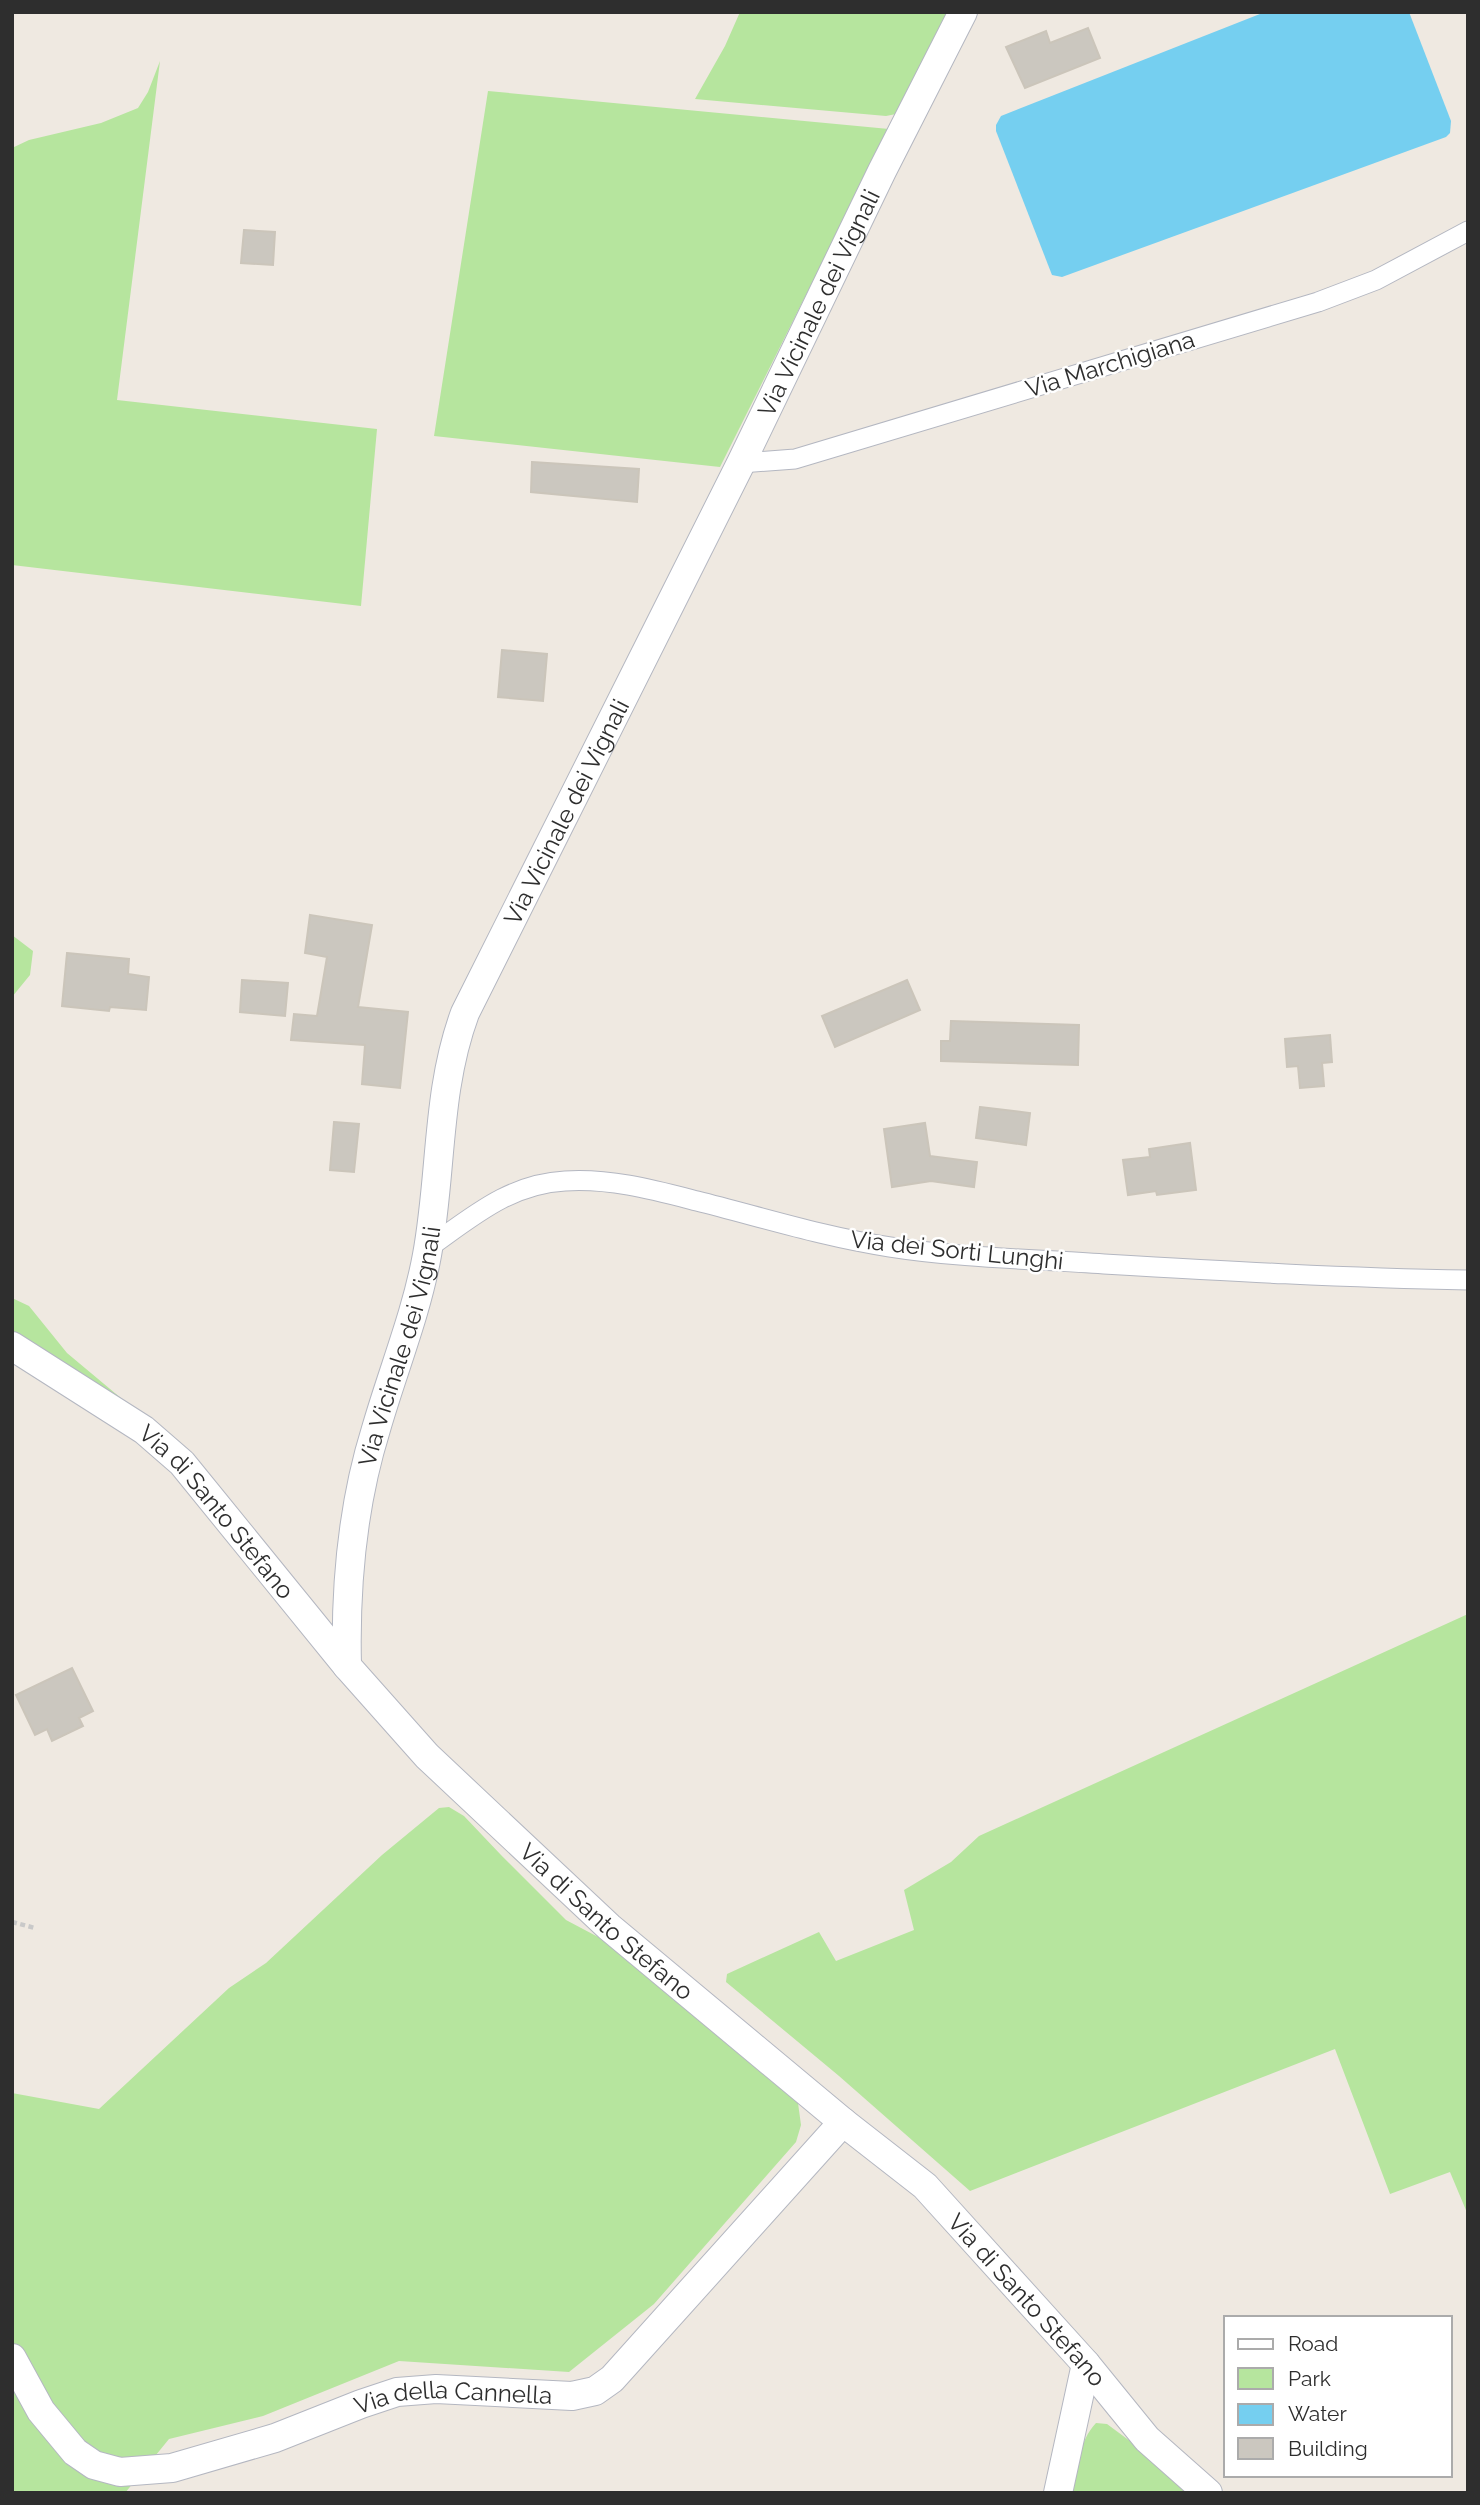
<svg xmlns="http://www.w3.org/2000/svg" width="1480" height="2505" font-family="Raleway,sans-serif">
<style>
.green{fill:#b6e59e}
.water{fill:#75cff0}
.building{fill:#cbc7bf;stroke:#cbc5ba;stroke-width:2}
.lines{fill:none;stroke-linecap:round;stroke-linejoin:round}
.street-casing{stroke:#b4b7c1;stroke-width:21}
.secondary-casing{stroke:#b4b7c1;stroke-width:30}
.path{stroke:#c9c9c9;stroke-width:4.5;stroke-dasharray:5 3.5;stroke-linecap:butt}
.street{stroke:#fff;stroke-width:19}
.secondary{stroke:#fff;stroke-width:28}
.labels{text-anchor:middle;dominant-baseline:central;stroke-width:5;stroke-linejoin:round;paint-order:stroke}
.street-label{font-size:24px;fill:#2e2e2e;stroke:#fff}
</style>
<rect width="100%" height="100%" fill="#efe9e1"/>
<path class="green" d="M 740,12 L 947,12 L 896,114 L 886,116 L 695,99 L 725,46 Z
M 160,61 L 117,400 L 377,429 L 361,606 L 12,565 L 12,148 L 29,140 L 101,123 L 138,108 L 148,92 Z
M 488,91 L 889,129 L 720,467 L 434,436 Z
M 12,935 L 33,951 L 30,975 L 12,997 Z
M 12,1298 L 29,1306 L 67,1353 L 128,1404 L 12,1333 Z
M 1468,1614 L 1468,2215 L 1450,2172 L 1390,2194 L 1335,2049 L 970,2191 L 839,2076 L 726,1982 L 727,1974 L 819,1932 L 836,1961 L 914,1930 L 904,1890 L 951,1862 L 979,1836 Z
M 449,1807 L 464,1816 L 501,1855 L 566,1920 L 600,1938 L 798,2103 L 801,2125 L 796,2142 L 654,2304 L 569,2372 L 399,2361 L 263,2416 L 169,2439 L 125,2493 L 12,2493 L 12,2093 L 99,2109 L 229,1988 L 266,1963 L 382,1855 L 439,1808 Z
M 1096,2423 L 1107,2424 L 1138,2447 L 1190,2493 L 1072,2493 C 1076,2469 1079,2441 1096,2423 Z"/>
<path class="water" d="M 1265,12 L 1409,12 L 1451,121 L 1450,133 L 1446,137 L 1062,277 L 1052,275 L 996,131 L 996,125 L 1001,116 Z"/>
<path class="building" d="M 1088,28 L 1100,58 L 1025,88 L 1006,47 L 1046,31 L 1050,43 Z
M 244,230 L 275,232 L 273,265 L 241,263 Z
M 532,462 L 639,469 L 637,502 L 531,492 Z
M 502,650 L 547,654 L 543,701 L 498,697 Z
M 310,915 L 372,925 L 358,1007 L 408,1012 L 400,1088 L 362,1084 L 365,1045 L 291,1040 L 294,1014 L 317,1016 L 327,957 L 305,953 Z
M 67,953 L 129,959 L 128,974 L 149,977 L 146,1010 L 110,1007 L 109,1011 L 62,1006 Z
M 242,980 L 288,983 L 285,1016 L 240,1012 Z
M 907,980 L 920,1010 L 835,1047 L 822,1016 Z
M 951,1021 L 1079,1025 L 1078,1065 L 941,1061 L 941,1041 L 950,1041 Z
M 1330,1035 L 1332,1062 L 1322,1063 L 1324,1086 L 1300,1088 L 1298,1066 L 1287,1067 L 1285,1039 Z
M 980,1107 L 1030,1113 L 1026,1145 L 976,1138 Z
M 334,1122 L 359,1124 L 354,1172 L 330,1170 Z
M 925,1123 L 930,1156 L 977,1162 L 974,1187 L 931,1181 L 892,1187 L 884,1129 Z
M 1190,1143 L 1196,1190 L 1157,1195 L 1156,1191 L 1128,1195 L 1123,1160 L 1150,1157 L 1149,1149 Z
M 72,1668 L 93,1711 L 79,1718 L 83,1726 L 52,1741 L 47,1729 L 35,1735 L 16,1695 Z"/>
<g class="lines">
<g class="street-casing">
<path id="street" d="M 741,463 L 795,459 L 1318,302 L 1376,280 L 1468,231
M 428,1248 C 472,1217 509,1184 565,1181 C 610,1178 654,1190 697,1201 C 761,1217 824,1237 890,1247 C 960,1258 1033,1259 1104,1264 C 1225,1271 1346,1278 1468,1280"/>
</g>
<g class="secondary-casing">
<g id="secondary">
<path id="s1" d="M 12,1346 L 144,1430 L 182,1463 L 347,1666 L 427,1756 L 609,1927 L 843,2122 L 925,2186 L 1086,2364 L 1147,2439 L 1208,2493"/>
<path id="s2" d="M 347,1666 C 345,1585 352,1506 376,1429 C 393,1370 416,1315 427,1255 C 442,1174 436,1091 465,1013 L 741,463 L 882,171 L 963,12"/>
<path id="s3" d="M 12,2358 L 41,2411 L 75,2452 L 94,2465 L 120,2472 L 172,2468 L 275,2438 L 361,2404 L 397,2392 L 436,2389 L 572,2396 L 595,2391 L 612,2379 L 843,2122"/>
<path d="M 1058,2493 L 1086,2364"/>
</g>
</g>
<path class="path" d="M 12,1922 L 35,1928"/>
<use href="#street" class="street"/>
<use href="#secondary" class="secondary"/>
</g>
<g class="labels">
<g class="street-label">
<text stroke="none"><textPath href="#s2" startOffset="1460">Via Vicinale dei Vignali</textPath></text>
<text transform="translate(1110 364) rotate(-17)">Via Marchigiana</text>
<text stroke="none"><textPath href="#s2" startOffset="892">Via Vicinale dei Vignali</textPath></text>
<text transform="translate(957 1250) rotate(6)">Via dei Sorti Lunghi</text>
<text stroke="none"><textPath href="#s2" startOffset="326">Via Vicinale dei Vignali</textPath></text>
<text stroke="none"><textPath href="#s1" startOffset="266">Via di Santo Stefano</textPath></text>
<text stroke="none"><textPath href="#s1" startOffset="833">Via di Santo Stefano</textPath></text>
<text stroke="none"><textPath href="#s1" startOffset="1400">Via di Santo Stefano</textPath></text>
<text stroke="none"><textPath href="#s3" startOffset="509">Via della Cannella</textPath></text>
</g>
</g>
<rect width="1480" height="2505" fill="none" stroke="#2e2e2e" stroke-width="28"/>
<rect x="1224" y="2316" width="228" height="161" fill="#ffffff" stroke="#ababab" stroke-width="2"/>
<rect x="1238" y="2339" width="35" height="10" fill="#ffffff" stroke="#ababab" stroke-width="2"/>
<text x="1288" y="2351" font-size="21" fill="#2e2e2e">Road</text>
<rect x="1238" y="2368" width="35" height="21" fill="#b6e59e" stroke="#ababab" stroke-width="2"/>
<text x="1288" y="2386" font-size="21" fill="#2e2e2e">Park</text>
<rect x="1238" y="2404" width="35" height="21" fill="#75cff0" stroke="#ababab" stroke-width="2"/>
<text x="1288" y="2421" font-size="21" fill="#2e2e2e">Water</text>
<rect x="1238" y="2438" width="35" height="21" fill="#cbc7bf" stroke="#ababab" stroke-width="2"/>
<text x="1288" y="2456" font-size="21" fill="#2e2e2e">Building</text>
</svg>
